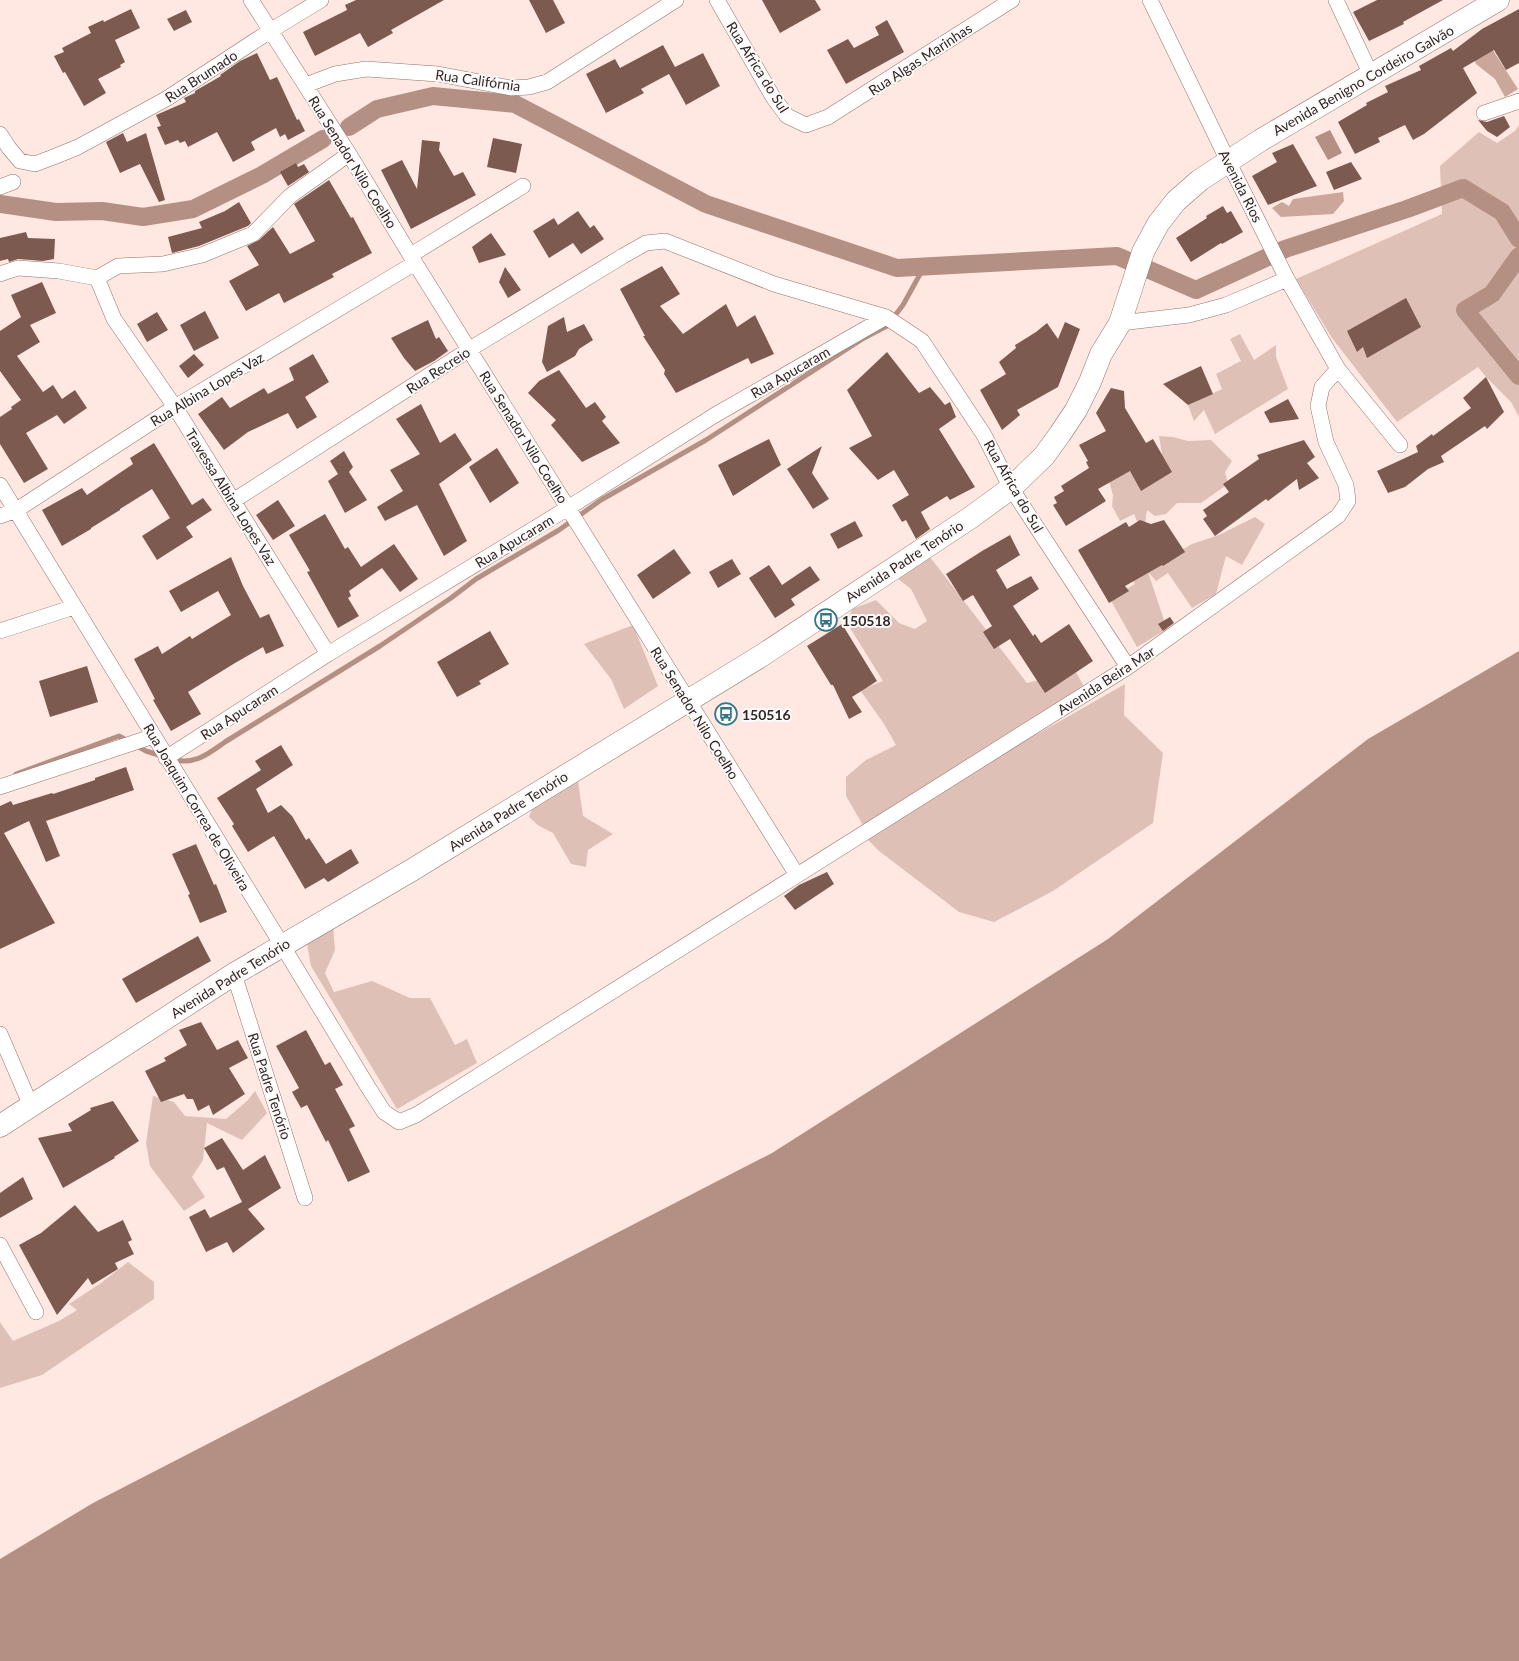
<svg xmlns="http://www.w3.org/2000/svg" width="1519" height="1661" font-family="Lato,sans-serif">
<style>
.green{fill:#dfc0b6}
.forest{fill:#cba69a}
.water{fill:#b49084}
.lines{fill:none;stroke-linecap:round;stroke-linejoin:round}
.stream{stroke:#b49084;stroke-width:5}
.canal{stroke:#b49084;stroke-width:18}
.building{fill:#7c5a50}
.minor-casing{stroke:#947369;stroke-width:16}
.primary-casing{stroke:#947369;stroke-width:23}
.minor{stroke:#fff;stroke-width:15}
.primary{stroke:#fff;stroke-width:22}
.labels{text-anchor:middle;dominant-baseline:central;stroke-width:4;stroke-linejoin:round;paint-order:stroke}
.street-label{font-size:14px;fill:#342622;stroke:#fbfbfb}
.poi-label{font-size:14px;font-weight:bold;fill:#342622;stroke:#fbfbfb;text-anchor:start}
</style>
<rect width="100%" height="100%" fill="#ffe8e1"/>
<path class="green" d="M 1519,125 L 1519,353 L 1518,355 L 1519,356 L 1519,417 L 1511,402 L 1486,377 L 1478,367 L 1397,422 L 1332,338 L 1296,279 L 1442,214 L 1440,166 L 1479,132 L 1497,143 L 1515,131 Z
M 1240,334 L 1254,360 L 1276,345 L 1276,357 L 1288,389 L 1215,434 L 1204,410 L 1194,421 L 1188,405 L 1222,389 L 1216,374 L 1241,361 L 1230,339 Z
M 1159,436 L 1173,437 L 1188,441 L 1211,440 L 1232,461 L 1225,472 L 1228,484 L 1201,503 L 1177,503 L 1166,514 L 1155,516 L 1147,510 L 1143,536 L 1134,514 L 1120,521 L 1112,506 L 1113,495 L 1108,478 L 1163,461 Z
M 1255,517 L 1265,524 L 1242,565 L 1226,556 L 1216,594 L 1192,608 L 1168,573 L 1156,581 L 1148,572 L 1167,629 L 1137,647 L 1110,599 L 1135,584 L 1124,570 L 1164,560 L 1192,544 L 1219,535 Z
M 930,557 L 1027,683 L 1075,670 L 1083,685 L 1073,695 L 864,827 L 846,796 L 846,777 L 866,760 L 896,745 L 884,724 L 860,690 L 883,681 L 847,623 L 852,609 L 876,600 L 899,623 L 915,629 L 927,621 L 911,589 L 898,579 Z
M 633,625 L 658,686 L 624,709 L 611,679 L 584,644 Z
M 1125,684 L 1124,715 L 1163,753 L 1153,823 L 1053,891 L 994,922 L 959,912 L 879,851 L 862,834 Z
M 578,781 L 583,816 L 613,834 L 588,850 L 586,867 L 571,864 L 553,833 L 539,826 L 529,817 L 533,806 Z
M 333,925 L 335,950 L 325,973 L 334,992 L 372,981 L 410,998 L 430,998 L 455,1045 L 467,1039 L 477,1063 L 397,1109 L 311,966 L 307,944 Z
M 255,1091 L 267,1113 L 242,1140 L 207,1123 L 203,1160 L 192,1177 L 205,1197 L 184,1211 L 150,1166 L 146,1143 L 153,1096 L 174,1102 L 185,1116 L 226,1119 L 247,1101 Z
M 128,1262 L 154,1282 L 154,1299 L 42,1375 L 0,1388 L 0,1322 L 13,1341 L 59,1321 L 77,1310 L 69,1304 L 101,1283 Z"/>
<path class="forest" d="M 1481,32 L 1518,89 L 1505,97 L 1495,79 L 1476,64 L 1465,42 Z
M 1343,192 L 1344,201 L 1333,214 L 1281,217 L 1272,208 L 1282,202 L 1289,206 L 1293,199 Z"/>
<path class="water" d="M 1330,130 L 1342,153 L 1328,160 L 1315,137 Z
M 1519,651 L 1519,1661 L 0,1661 L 0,1559 L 93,1503 L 772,1153 L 1108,939 L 1368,739 Z"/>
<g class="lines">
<path class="stream" d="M 137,746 L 146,751 L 162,756
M 172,759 C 194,766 208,754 225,742 L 380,646 L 451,598 L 476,579 L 559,530 L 601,500 L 706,440 L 864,338 L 887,326 L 903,305 L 924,267
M 16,774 L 119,736 L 128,741"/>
<path class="canal" d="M 349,127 L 377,109 L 433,96 L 515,104 L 706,204 L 897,268 L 1117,256 L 1196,290 L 1285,249 L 1407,209 L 1463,188 L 1502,212 L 1519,239
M 0,204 L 56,212 L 102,211 L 143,217 L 193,209 L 262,175 L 323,139
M 1519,256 L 1492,294 L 1465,310 L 1519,376"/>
</g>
<path class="building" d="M 356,0 L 444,0 L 391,30 L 393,33 L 368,47 L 360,33 L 315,56 L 303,32 L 347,10 L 345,5 Z
M 529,0 L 553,0 L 565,23 L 546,33 Z
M 762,0 L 815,0 L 821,10 L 780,33 Z
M 1377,0 L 1443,0 L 1403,22 L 1404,24 L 1369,41 L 1353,12 Z
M 131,9 L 140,28 L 115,40 L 125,62 L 120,65 L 121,67 L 98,79 L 106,93 L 84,106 L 65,72 L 63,73 L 54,56 L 64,52 L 62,48 L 91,33 L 88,27 L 103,20 L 104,22 Z
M 1519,9 L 1519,63 L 1506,70 L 1494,50 L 1463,68 L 1477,93 L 1424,134 L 1413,140 L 1405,125 L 1378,138 L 1380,142 L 1355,154 L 1338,122 L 1367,105 L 1366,103 L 1388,92 L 1385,86 L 1421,70 L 1419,66 L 1451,48 L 1453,51 L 1482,29 Z
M 186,10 L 192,22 L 174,31 L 167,19 Z
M 887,20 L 904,52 L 846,84 L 827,50 L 848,39 L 854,48 L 879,35 L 875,27 Z
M 663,45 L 675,67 L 703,53 L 720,86 L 686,105 L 669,74 L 641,89 L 644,93 L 606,113 L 586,74 L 615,59 L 620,68 Z
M 257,53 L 270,80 L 277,77 L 297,120 L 299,119 L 305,131 L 288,140 L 285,134 L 280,137 L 276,128 L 251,142 L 255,150 L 233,162 L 217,132 L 188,147 L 185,141 L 180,143 L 178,140 L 165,145 L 157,127 L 161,126 L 156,115 L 186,102 L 184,98 L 195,93 L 195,91 L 221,76 L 220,75 L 240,61 Z
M 1504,116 L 1510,127 L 1497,137 L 1487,131 L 1478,120 L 1487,122 Z
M 123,133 L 127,142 L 146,133 L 165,200 L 159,202 L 140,164 L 120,173 L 106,142 Z
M 493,138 L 522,144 L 516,173 L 487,167 Z
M 422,140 L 440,142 L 439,150 L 454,176 L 463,172 L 476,195 L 411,229 L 381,170 L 402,160 L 417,189 Z
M 1293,144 L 1317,186 L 1268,205 L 1252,176 L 1277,162 L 1272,153 Z
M 1351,162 L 1362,179 L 1334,190 L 1326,172 Z
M 296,163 L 298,167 L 304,164 L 309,172 L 288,186 L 280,172 Z
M 329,180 L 351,218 L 353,217 L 372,253 L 332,274 L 334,277 L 284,303 L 279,293 L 246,311 L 229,281 L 259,265 L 247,246 L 259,240 L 273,227 L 290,254 L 315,241 L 294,204 Z
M 239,202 L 251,223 L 248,226 L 199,246 L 172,253 L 168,237 L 202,228 L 199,222 L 225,211 Z
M 1223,206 L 1227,213 L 1231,211 L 1243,232 L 1222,244 L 1221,243 L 1191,262 L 1176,238 L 1207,218 L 1206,216 Z
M 578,211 L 590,228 L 594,225 L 604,239 L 581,254 L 573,243 L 549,258 L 533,231 L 554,218 L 558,225 Z
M 26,232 L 28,238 L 55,239 L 54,259 L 43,261 L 18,259 L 9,262 L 8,259 L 0,261 L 0,238 Z
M 491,233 L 506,255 L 479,263 L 472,247 Z
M 662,266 L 680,294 L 660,306 L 683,334 L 726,304 L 737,327 L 755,315 L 774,354 L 751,364 L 748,358 L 676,393 L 664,374 L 665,370 L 643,336 L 645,336 L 620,289 Z
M 505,267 L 521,290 L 508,298 L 499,282 Z
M 42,282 L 56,313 L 30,325 L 40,342 L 17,356 L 43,392 L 53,385 L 62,399 L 75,390 L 87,408 L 64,424 L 57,415 L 26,433 L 48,469 L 24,483 L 0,444 L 0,417 L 12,409 L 11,407 L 21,400 L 0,371 L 0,331 L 21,317 L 11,295 Z
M 1406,298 L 1421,327 L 1367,358 L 1363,347 L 1357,352 L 1347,331 Z
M 205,311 L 219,338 L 194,351 L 180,325 Z
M 157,312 L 168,330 L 147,342 L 137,324 Z
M 564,317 L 567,332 L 584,324 L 593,340 L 579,349 L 575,356 L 547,372 L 542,362 L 548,326 Z
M 428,320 L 436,339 L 439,337 L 448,351 L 434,361 L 415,371 L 404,358 L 391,338 Z
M 1065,322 L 1080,329 L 1058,387 L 1017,410 L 1020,415 L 1002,430 L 980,390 L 1006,374 L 999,362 L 1016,348 L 1015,345 L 1036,332 L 1047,323 L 1058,339 Z
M 887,352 L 919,393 L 930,387 L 945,405 L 950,402 L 956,417 L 939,429 L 975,487 L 950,500 L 947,496 L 921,512 L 930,529 L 916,539 L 906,520 L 902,522 L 892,505 L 909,495 L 894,470 L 878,480 L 849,448 L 872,436 L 847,390 Z
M 194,354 L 204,365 L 188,378 L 179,366 Z
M 313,354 L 329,382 L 305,397 L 317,417 L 297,429 L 288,413 L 248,432 L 224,450 L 198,414 L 222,397 L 230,408 L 264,388 L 268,394 L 294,380 L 289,368 Z
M 1201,366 L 1213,394 L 1188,405 L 1163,384 Z
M 559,370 L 586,408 L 595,402 L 606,417 L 602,421 L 620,443 L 582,462 L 551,425 L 556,420 L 528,393 L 539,381 Z
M 1486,377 L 1504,412 L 1487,429 L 1485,426 L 1441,456 L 1444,462 L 1428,469 L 1405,487 L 1388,493 L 1377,471 L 1418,452 L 1416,446 L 1432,434 L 1433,436 L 1471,408 L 1463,398 Z
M 1111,388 L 1124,391 L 1125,408 L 1146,443 L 1153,439 L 1172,472 L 1141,491 L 1130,471 L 1098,489 L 1106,501 L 1066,526 L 1053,505 L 1057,503 L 1054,497 L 1064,491 L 1061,486 L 1089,468 L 1086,462 L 1088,461 L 1079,445 L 1106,431 L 1096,413 Z
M 1288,399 L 1299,419 L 1270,423 L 1264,412 Z
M 421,404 L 440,443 L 455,433 L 472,460 L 439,484 L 467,541 L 444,556 L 417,505 L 385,521 L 377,507 L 403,491 L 390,470 L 420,454 L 396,419 Z
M 769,439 L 781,465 L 733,496 L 718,465 Z
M 1304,440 L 1315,457 L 1307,463 L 1319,478 L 1299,490 L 1297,479 L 1268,501 L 1266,499 L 1215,536 L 1203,519 L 1207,516 L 1203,510 L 1229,492 L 1223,484 L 1259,459 L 1257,455 Z
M 154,443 L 192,505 L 203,498 L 212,510 L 186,527 L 193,537 L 157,560 L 142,536 L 170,518 L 152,489 L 120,509 L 120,510 L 91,528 L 91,529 L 62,546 L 42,510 L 82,488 L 87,495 L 133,464 L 130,458 Z
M 822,446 L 812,473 L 829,499 L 813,509 L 787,469 Z
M 497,448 L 519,483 L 490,503 L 469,467 Z
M 344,451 L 353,467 L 349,472 L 367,500 L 345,513 L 328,481 L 338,474 L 330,461 Z
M 278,500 L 295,526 L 273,540 L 256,515 Z
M 325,514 L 345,549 L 348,547 L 361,567 L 394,544 L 418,579 L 400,592 L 382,568 L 349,591 L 351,596 L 348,598 L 359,616 L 338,628 L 307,572 L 310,571 L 289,535 Z
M 1140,520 L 1151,524 L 1164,520 L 1185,552 L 1163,566 L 1162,565 L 1125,586 L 1129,591 L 1109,603 L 1078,550 L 1126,522 L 1129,527 Z
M 855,521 L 863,536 L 838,549 L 830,534 Z
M 1010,535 L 1020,555 L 996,570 L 1007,589 L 1031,576 L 1039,589 L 1013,606 L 1033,636 L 1035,634 L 1041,643 L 1069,624 L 1093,661 L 1045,693 L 1010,639 L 994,649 L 983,632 L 992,626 L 973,595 L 963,601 L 946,574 L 982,551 Z
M 674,549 L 691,573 L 653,599 L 637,575 Z
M 231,557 L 243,586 L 260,618 L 269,614 L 284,646 L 266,654 L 263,647 L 235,663 L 188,692 L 201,714 L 171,731 L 153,700 L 155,699 L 134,659 L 158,646 L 162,654 L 190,636 L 192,639 L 231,615 L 218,591 L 181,612 L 169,591 Z
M 732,559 L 741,574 L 718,588 L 709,572 Z
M 769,565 L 782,585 L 810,566 L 820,580 L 791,599 L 795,605 L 775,618 L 749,578 Z
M 1170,617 L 1174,623 L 1163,631 L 1158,624 Z
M 842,624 L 877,681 L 852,697 L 862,712 L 849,719 L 833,685 L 831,685 L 807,646 Z
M 490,631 L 509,664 L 479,681 L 481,684 L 457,697 L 437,662 Z
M 87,666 L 98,702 L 50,717 L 39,681 Z
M 281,745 L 293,765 L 256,789 L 268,813 L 281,805 L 292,816 L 306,840 L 309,838 L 326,864 L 351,849 L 359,863 L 328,882 L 324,878 L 305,889 L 274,836 L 248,852 L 232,826 L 234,824 L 217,798 L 261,770 L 255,761 Z
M 126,767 L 134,790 L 46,821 L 60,856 L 46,862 L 29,821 L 4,833 L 55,923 L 0,949 L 0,806 L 11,801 L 13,805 L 52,793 L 53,794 L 95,780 L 95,778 Z
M 196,844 L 214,885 L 216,884 L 227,912 L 200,923 L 188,895 L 190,894 L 172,854 Z
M 827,872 L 834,884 L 795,910 L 784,896 L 799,885 Z
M 198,936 L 211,961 L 136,1003 L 122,979 Z
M 201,1022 L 217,1050 L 238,1040 L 248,1058 L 229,1068 L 245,1094 L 213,1115 L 209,1105 L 198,1111 L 193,1099 L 187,1099 L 184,1094 L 161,1102 L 145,1071 L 166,1061 L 164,1058 L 187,1045 L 179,1030 Z
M 306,1030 L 325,1065 L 330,1062 L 343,1085 L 335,1089 L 355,1126 L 349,1129 L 370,1172 L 348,1182 L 328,1140 L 326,1142 L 307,1105 L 301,1108 L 292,1092 L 299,1088 L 276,1046 Z
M 113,1101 L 139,1141 L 114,1157 L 115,1158 L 63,1188 L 38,1138 L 72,1131 L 68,1124 L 91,1110 L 90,1108 Z
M 222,1138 L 243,1170 L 265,1155 L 281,1188 L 248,1209 L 265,1229 L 233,1253 L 227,1242 L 206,1252 L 189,1217 L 205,1209 L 210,1218 L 242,1202 L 224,1167 L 217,1170 L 204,1148 Z
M 23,1177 L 33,1199 L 0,1218 L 0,1193 Z
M 75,1205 L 98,1232 L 123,1220 L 132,1240 L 128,1242 L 134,1254 L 115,1263 L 118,1269 L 92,1285 L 88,1278 L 57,1315 L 19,1245 L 41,1233 Z"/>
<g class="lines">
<g class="minor-casing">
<path id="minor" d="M 251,0 L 349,154 L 415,263 L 797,875
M 717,0 L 773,97 L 787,116 L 806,125 L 828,117 L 1012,0
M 1150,0 L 1228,161 L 1287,279 L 1338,369 L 1400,445
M 1336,0 L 1371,75
M 306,85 L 335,74 L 366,69 L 438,74 L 511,88 L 529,87 L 547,82 L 676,0
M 1484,113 L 1519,101
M 0,134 L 9,148 L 20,161 L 35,164 L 56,156 L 78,147 L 166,99 L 270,31 L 321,0
M 0,187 L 13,182
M 411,255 L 523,186
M 0,274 L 18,268 L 59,271 L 97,278 L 118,266 L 163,264 L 202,255 L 253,234 L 290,196 L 349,154
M 97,278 L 114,319 L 175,407 L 328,654
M 1120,323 L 1189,315 L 1226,305 L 1287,279
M 0,485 L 282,945 L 368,1087 L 384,1112 L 399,1122 L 416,1115 L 1128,667 L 1338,516 L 1348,501 L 1346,485 L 1326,442 L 1318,406 L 1322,387 L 1338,369
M 233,501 L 470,349 L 623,256 L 646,243 L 665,241 L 774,284 L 886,317 L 922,341 L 984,435 L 1011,488 L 1128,667
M 0,516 L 15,511 L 175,407 L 415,263
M 0,631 L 74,607
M 166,758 L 328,654 L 568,508 L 715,415 L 886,317
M 0,787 L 154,736
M 234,974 L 305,1198
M 0,1034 L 31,1106
M 0,1245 L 36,1312"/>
</g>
<g class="primary-casing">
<path id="primary" d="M 0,1126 L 234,974 L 412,870 L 761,656 L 970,518 L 1011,488 L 1044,456 L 1060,434 L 1076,410 L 1090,382 L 1101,354 L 1120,323 L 1143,252 L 1158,224 L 1176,201 L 1200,180 L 1261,140 L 1498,0"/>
</g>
<use href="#minor" class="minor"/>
<use href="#primary" class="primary"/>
</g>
<defs>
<g id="bus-ring" transform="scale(1.15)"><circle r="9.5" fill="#fbfbfb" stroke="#347688" stroke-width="1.5"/><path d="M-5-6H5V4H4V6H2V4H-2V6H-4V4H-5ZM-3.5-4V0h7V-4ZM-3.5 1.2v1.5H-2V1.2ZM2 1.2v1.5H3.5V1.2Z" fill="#347688"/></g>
</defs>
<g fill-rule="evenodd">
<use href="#bus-ring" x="826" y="620"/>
<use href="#bus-ring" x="726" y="714"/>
</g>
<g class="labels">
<g class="street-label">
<text transform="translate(920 59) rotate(-33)">Rua Algas Marinhas</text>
<text transform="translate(758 67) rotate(58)">Rua Africa do Sul</text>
<text transform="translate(201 76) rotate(-33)">Rua Brumado</text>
<text transform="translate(478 80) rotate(8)">Rua Califórnia</text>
<text transform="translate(1363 80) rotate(-30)">Avenida Benigno Cordeiro Galvão</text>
<text transform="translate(353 162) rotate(58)">Rua Senador Nilo Coelho</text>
<text transform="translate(1241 186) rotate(63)">Avenida Rios</text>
<text transform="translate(438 370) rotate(-33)">Rua Recreio</text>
<text transform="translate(790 372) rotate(-30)">Rua Apucaram</text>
<text transform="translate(207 389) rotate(-31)">Rua Albina Lopes Vaz</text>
<text transform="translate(524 437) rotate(58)">Rua Senador Nilo Coelho</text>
<text transform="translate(1014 486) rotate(60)">Rua Africa do Sul</text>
<text transform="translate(231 497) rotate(58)">Travessa Albina Lopes Vaz</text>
<text transform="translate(514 541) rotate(-31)">Rua Apucaram</text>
<text transform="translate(904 561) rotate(-33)">Avenida Padre Tenório</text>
<text transform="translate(1106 680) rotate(-33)">Avenida Beira Mar</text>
<text transform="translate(239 712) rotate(-33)">Rua Apucaram</text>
<text transform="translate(695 713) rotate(58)">Rua Senador Nilo Coelho</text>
<text transform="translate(197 807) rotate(59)">Rua Joaquim Correa de Oliveira</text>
<text transform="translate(508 811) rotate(-32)">Avenida Padre Tenório</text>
<text transform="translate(230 978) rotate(-32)">Avenida Padre Tenório</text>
<text transform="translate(270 1086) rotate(72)">Rua Padre Tenório</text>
</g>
<g class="poi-label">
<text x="842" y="620">150518</text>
<text x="742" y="714">150516</text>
</g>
</g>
</svg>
